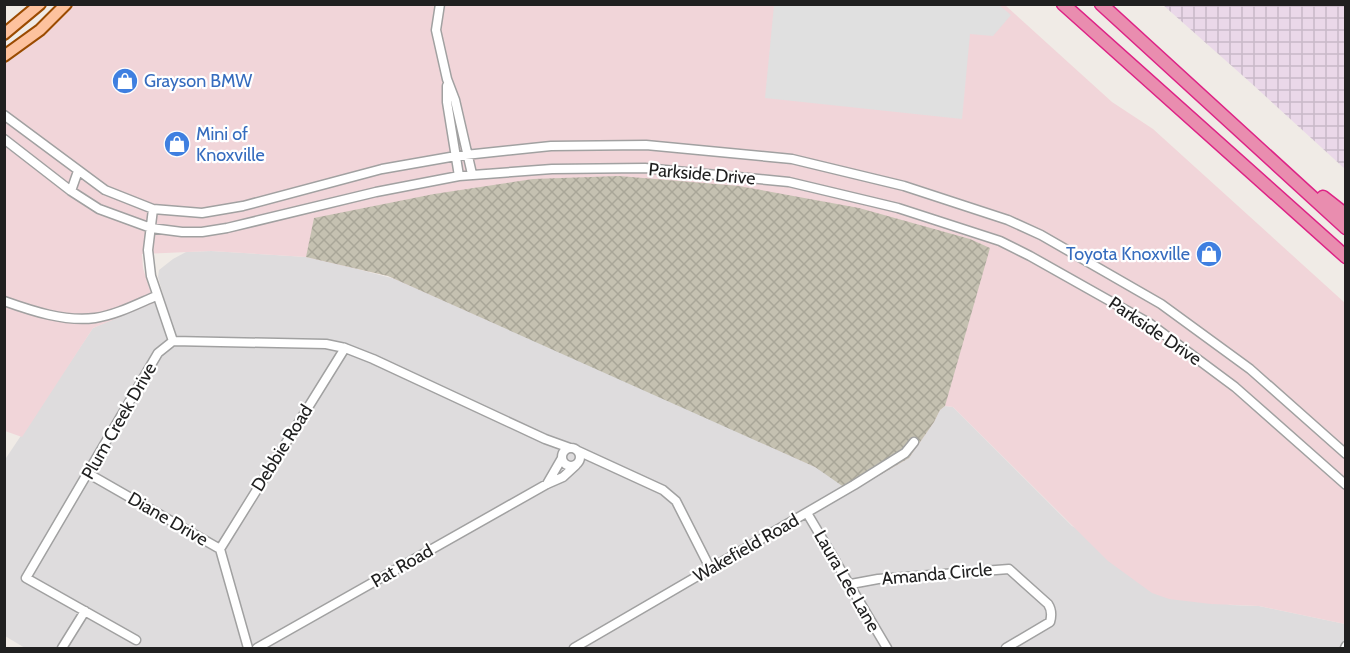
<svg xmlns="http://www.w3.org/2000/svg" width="1350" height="653" font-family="Cabin,sans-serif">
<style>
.residential{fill:#dedcdd}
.commercial{fill:#f1d5d9}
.industrial{fill:url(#industrial-grid)}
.construction{fill:url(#construction-cross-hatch)}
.parking{fill:#e0e0e0}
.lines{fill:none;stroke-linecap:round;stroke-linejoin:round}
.minor-casing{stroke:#a1a1a1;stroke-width:11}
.major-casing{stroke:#9b4b00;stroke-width:14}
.highway-casing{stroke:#de2386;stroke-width:15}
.minor{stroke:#fff;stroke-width:8}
.major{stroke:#fdc29e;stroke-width:10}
.highway{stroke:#e98daf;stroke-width:12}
.labels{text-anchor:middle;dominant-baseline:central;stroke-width:4.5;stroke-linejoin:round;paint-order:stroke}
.shop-label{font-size:18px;fill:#366cbe;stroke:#fff;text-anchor:start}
.street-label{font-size:18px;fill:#202020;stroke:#fff}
</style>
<defs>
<pattern id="industrial-grid" width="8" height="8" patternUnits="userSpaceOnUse" patternTransform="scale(1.5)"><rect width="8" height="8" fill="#ead8e9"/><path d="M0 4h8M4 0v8" fill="none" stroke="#c8b9c8"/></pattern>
<pattern id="construction-cross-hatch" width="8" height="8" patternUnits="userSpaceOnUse" patternTransform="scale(1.5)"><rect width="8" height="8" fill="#c5c1b1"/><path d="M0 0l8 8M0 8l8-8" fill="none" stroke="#a9a698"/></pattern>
</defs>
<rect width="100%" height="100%" fill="#f0ebe6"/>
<path class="residential" d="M 211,251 L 306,257 L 331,262 L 934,422 L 940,410 L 945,406 L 953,407 L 1072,526 L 1230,605 L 1259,606 L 1345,624 L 1345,648 L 25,648 L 5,636 L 4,461 L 93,328 L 164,298 L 158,277 L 159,270 L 173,259 L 186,252 Z"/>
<path class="commercial" d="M 74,5 L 1005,5 L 1112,102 L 1153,129 L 1345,303 L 1345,624 L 1259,606 L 1211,604 L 1169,599 L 1152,593 L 1108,561 L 953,407 L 945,406 L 940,410 L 934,422 L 909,458 L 851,492 L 835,476 L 655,394 L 388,276 L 306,257 L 211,251 L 142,254 L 143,268 L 154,303 L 93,328 L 22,437 L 5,431 L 5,64 L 26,49 Z"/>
<path class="industrial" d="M 1163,5 L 1345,5 L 1345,169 L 1251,83 Z"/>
<path class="construction" d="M 619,176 L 739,186 L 859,208 L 970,239 L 990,248 L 945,406 L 940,410 L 934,422 L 909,458 L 851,492 L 815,467 L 388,276 L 306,257 L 314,218 L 434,194 L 533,179 Z"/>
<path class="parking" d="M 999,5 L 1011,15 L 993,36 L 970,34 L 962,119 L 765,98 L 774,5 Z"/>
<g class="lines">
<g class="minor-casing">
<path id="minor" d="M 440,4 L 436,30 L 447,79 L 455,100 L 472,174
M 447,86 L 447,102 L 459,176
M 4,115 L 105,190 L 153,209 L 202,213 L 243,206 L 382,169 L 456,156 L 551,146 L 646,145 L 792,159 L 904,186 L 1008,220 L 1041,235 L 1161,304 L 1250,369 L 1346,454
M 4,139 L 71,191 L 99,209 L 151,228 L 182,232 L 202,232 L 227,228 L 376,192 L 459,176 L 552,169 L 645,168 L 789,182 L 898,208 L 1000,241 L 1030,256 L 1149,323 L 1235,387 L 1346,485
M 71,191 L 78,171
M 153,209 L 148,250 L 151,276 L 173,341
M 4,301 C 32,311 65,322 95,318 C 116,315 137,304 156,296
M562 457a9 9 0 1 1 18 0a9 9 0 1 1-18 0Z
M 578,451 L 663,490 L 676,501 L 710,568
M 89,474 L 220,549 L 248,648
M 547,484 L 562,458
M 807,513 L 887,648
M 220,549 L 345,348
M 851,584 L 878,579 L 1009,569 L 1048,604 C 1052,610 1052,615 1050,622 L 1006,648
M 136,640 L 26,578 L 158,353 L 173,341 L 326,344 L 345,348 L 373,359 L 545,439 L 570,448
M 62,648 L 85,611
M 257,648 L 547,484 L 563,477 L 576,465
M 574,648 L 854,485 L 905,453 L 914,442
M 1345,648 L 1346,646"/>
</g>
<g class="major-casing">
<path id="major" d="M 4,34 L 40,4
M 4,56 L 40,30 L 66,4"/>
</g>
<g class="highway-casing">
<path id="highway" d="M 1063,4 L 1346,257
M 1101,4 L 1346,228
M 1323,197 L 1346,215"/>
</g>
<use href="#minor" class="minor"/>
<use href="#major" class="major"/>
<use href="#highway" class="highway"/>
</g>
<defs>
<g id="shop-disc" transform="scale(1.35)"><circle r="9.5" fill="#3f7fe0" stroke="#fff"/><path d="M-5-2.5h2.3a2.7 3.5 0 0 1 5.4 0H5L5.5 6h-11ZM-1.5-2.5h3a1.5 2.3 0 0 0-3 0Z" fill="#fff"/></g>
</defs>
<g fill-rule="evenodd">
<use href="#shop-disc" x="125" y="81"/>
<use href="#shop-disc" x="177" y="144"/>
<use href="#shop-disc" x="1209" y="254"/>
</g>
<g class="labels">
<g class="shop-label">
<text x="144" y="81">Grayson BMW</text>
<text x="196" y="134">Mini of<tspan x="196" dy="21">Knoxville</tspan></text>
<text x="1190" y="254" text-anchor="end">Toyota Knoxville</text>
</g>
<g class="street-label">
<text transform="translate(702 174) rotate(5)">Parkside Drive</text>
<text transform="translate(1155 331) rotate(34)">Parkside Drive</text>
<text transform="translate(119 421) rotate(-60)">Plum Creek Drive</text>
<text transform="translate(282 448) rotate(-58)">Debbie Road</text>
<text transform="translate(168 519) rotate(30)">Diane Drive</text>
<text transform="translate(746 548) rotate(-30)">Wakefield Road</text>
<text transform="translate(402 566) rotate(-30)">Pat Road</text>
<text transform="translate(937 574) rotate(-5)">Amanda Circle</text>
<text transform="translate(847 581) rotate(60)">Laura Lee Lane</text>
</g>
</g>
<rect width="1350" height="653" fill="none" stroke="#202020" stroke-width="12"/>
</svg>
